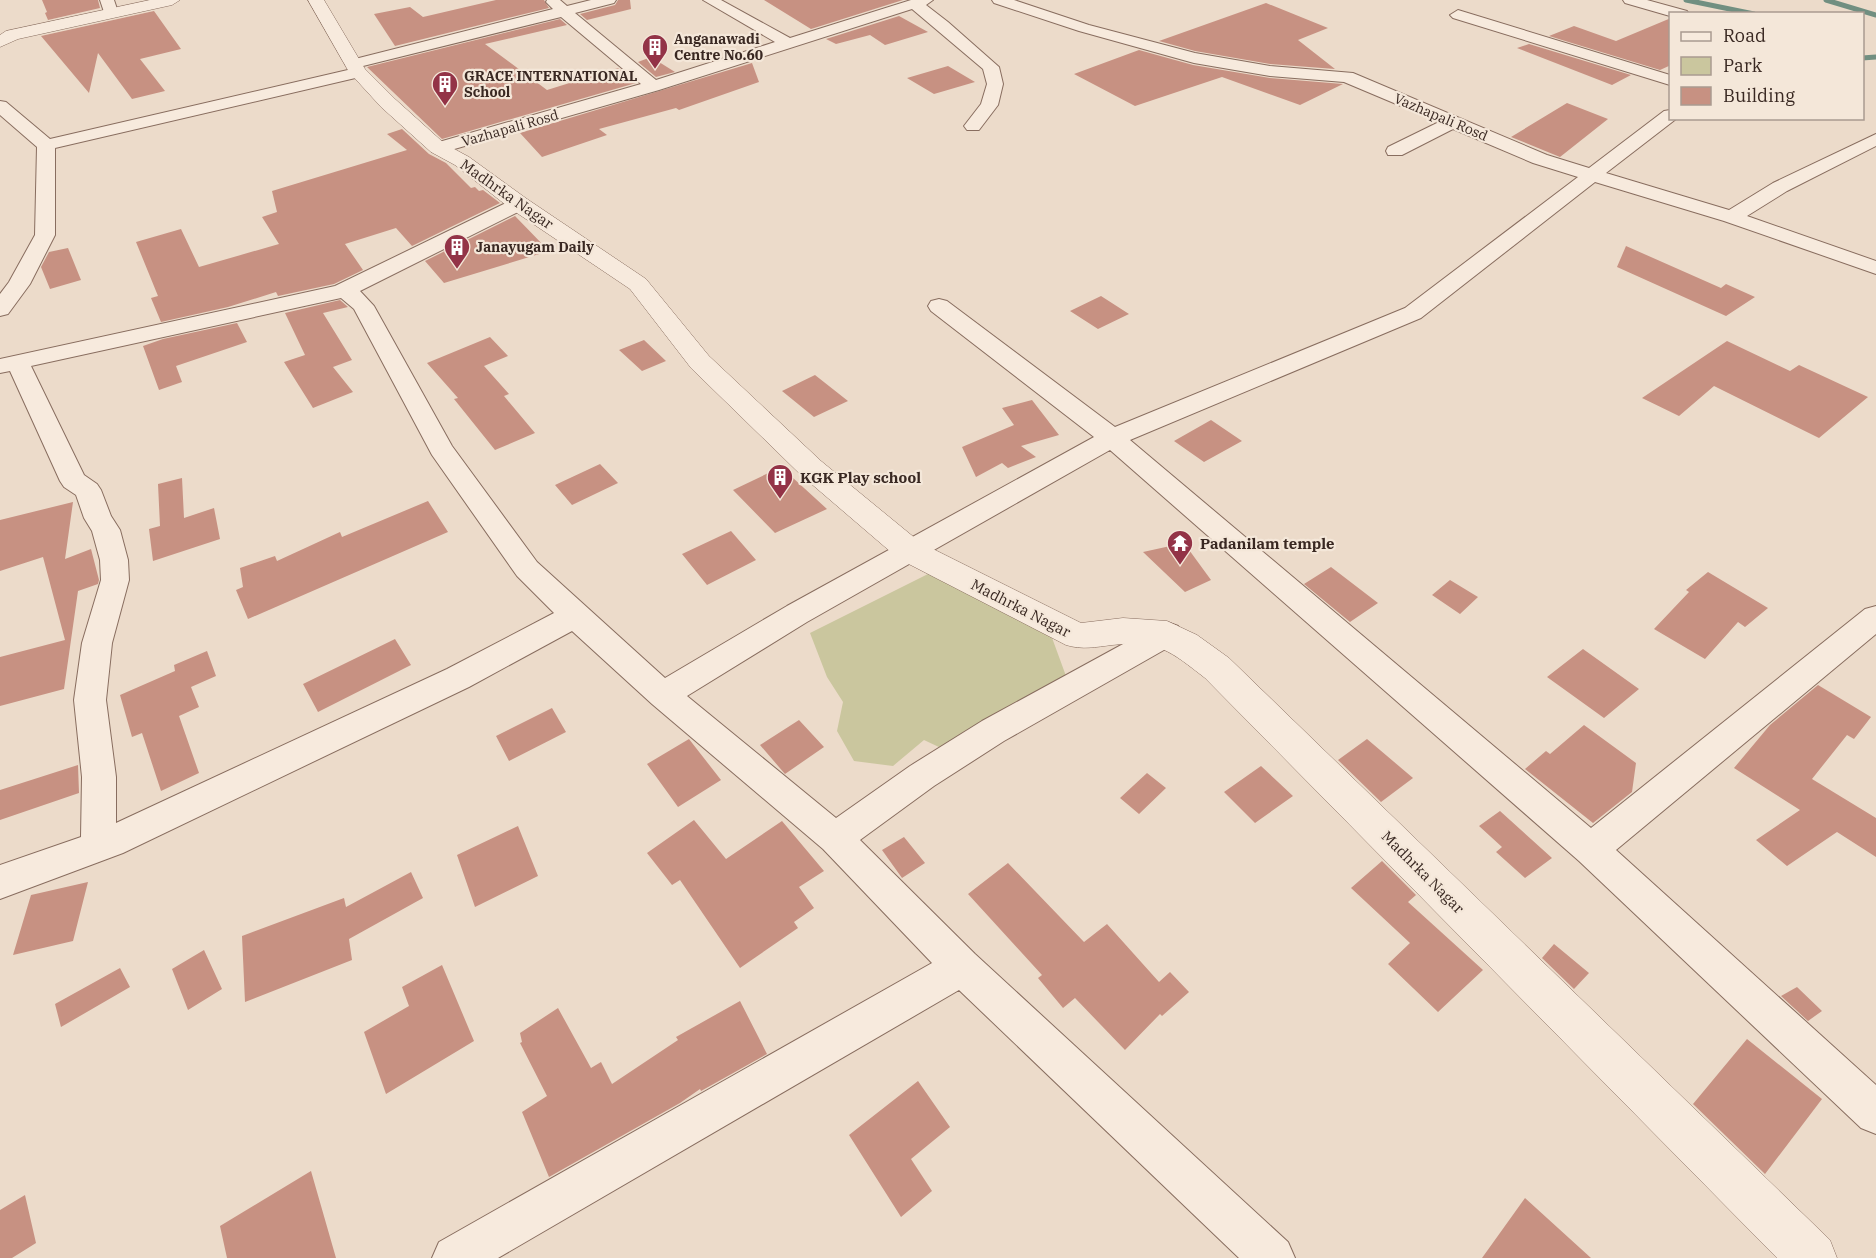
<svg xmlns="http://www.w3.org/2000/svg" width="1876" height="1258" font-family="'IBM Plex Serif',serif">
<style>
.green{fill:#cac69e}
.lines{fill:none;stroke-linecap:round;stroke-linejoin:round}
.stream{stroke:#718f81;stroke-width:5}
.building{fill:#c79182}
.minor-casing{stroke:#886d5f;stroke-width:2}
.tertiary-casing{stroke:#886d5f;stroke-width:1}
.minor{fill:#f7eadd;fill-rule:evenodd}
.tertiary{fill:#f7eadd;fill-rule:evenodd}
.labels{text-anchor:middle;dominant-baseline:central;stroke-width:4.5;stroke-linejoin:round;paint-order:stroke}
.far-poi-label{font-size:14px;font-weight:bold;fill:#392822;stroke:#f4e7d9;text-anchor:start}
.far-street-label{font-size:14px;fill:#392822;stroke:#f4e7d9}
.street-label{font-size:15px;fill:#392822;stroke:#f4e7d9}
.poi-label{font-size:15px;font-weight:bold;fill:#392822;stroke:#f4e7d9;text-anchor:start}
</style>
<rect width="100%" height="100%" fill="#ecdbca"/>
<path class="green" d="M 932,572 L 1051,635 L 1066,676 L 941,748 L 924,740 L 893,766 L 854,761 L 837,731 L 843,702 L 827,677 L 810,633 Z"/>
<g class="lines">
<path class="stream" d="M 1686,0 L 1754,14
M 1826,0 L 1876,15
M 1862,58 L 1876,57"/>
</g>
<path class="building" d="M 42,0 L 98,0 L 100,8 L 48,20 L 45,13 L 47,12 Z
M 496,0 L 544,0 L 549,8 L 395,46 L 374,14 L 410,7 L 423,17 Z
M 618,0 L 630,0 L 631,9 L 587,20 L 580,14 L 615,5 Z
M 764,0 L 903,0 L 811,29 Z
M 1266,3 L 1328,28 L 1298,40 L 1335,69 L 1270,64 L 1195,51 L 1159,41 Z
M 154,11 L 181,49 L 140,59 L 165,91 L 132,99 L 98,53 L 89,93 L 41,36 Z
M 899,16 L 928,32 L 885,45 L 870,35 L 836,44 L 826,39 Z
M 1671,18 L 1671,65 L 1660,70 L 1549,36 L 1574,26 L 1616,41 Z
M 560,19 L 567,25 L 485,44 L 547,90 L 618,68 L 636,83 L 442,139 L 367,67 Z
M 1529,44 L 1631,75 L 1612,85 L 1517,48 Z
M 1139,50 L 1193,65 L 1270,78 L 1343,84 L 1300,105 L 1222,77 L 1135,106 L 1074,74 Z
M 651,57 L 675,72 L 656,77 L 638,62 Z
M 752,63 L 759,82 L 679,110 L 676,108 L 599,129 L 607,135 L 542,157 L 520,133 Z
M 948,66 L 975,82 L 934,94 L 907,78 Z
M 1567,103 L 1608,119 L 1560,157 L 1511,137 Z
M 402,129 L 429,154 L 446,163 L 471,188 L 475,187 L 479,191 L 483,190 L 500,203 L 412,246 L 396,228 L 345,244 L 363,270 L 334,284 L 278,296 L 276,292 L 228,307 L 161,322 L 151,298 L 158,296 L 136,242 L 181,229 L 199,267 L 279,244 L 262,217 L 277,212 L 272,191 L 407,150 L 387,134 Z
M 515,216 L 549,251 L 444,283 L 425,261 Z
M 1626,246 L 1721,288 L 1726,284 L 1755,297 L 1726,316 L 1617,267 Z
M 68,248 L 81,280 L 50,289 L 41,267 L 49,252 Z
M 1101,296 L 1129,314 L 1098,329 L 1070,311 Z
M 340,300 L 348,307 L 323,313 L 352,360 L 333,367 L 353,392 L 313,408 L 284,362 L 305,355 L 285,313 Z
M 237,323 L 247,342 L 176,366 L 182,382 L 159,390 L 143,346 L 163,339 Z
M 490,337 L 508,356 L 484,366 L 509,394 L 504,396 L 535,433 L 495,450 L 454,399 L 458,398 L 427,363 Z
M 644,340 L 666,361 L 642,371 L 619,350 Z
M 1727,341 L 1790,371 L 1799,365 L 1868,397 L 1819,438 L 1714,386 L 1679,416 L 1642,398 Z
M 815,375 L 848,401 L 814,417 L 782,391 Z
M 1032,400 L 1059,435 L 1021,446 L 1036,457 L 1008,468 L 1002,463 L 976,477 L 962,447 L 1014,425 L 1002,408 Z
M 1211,420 L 1242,441 L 1204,462 L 1174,441 Z
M 600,464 L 618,483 L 572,505 L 555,485 Z
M 781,467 L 827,509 L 775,533 L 733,490 Z
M 182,478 L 184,518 L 214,508 L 220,539 L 153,561 L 149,529 L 160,526 L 158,484 Z
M 428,501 L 448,532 L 248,619 L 236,590 L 243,587 L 240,568 L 275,556 L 277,561 L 340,532 L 342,537 Z
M 73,502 L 65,559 L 91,549 L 99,580 L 98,584 L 78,591 L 64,689 L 0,706 L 0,657 L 65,640 L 43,557 L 0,571 L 0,520 Z
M 731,531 L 756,560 L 707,585 L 682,554 Z
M 1184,543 L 1211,580 L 1185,592 L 1143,552 Z
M 1331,567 L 1378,603 L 1350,622 L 1304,584 Z
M 1708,572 L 1768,608 L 1745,627 L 1738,622 L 1705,659 L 1654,629 L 1689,592 L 1686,590 Z
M 1450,580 L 1478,597 L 1460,614 L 1432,595 Z
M 395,639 L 411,665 L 318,712 L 303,684 Z
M 1583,649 L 1639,689 L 1604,718 L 1547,677 Z
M 207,651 L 216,676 L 191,687 L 199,707 L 179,716 L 199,773 L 161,791 L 142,733 L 132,737 L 120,695 L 175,671 L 174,665 Z
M 1818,685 L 1871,717 L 1854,739 L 1847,735 L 1812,779 L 1876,818 L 1876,857 L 1837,832 L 1787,866 L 1756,840 L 1800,810 L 1734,768 L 1770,725 Z
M 552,708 L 566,732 L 509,761 L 496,736 Z
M 799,720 L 824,747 L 785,774 L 760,745 Z
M 1584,725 L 1636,763 L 1632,792 L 1593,823 L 1525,769 L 1546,751 L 1550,754 Z
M 689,739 L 721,780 L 678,807 L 647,764 Z
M 1367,739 L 1413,778 L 1381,802 L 1338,760 Z
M 78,765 L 79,793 L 0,820 L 0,790 Z
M 1261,766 L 1293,796 L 1255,823 L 1224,792 Z
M 1147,773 L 1166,788 L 1139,814 L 1120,798 Z
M 1500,811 L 1552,858 L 1525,878 L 1496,852 L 1502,847 L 1479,826 Z
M 694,820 L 726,859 L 782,821 L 824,871 L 799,887 L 814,908 L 794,922 L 798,928 L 740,968 L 680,880 L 672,885 L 647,853 Z
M 518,826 L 538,876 L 475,907 L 457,855 Z
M 904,837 L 925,863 L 902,878 L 882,850 Z
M 1382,861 L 1416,895 L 1408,902 L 1483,970 L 1438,1012 L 1388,964 L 1410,943 L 1351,888 Z
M 1008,863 L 1084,942 L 1107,924 L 1159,982 L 1170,972 L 1189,992 L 1162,1016 L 1160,1014 L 1125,1050 L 1075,998 L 1063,1008 L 1038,978 L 1042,975 L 968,894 Z
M 411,872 L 423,898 L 349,939 L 352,960 L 245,1002 L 242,936 L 344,898 L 346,907 Z
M 88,882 L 73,941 L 13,955 L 31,895 Z
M 1554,944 L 1589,973 L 1574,989 L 1542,958 Z
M 204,950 L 222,989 L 188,1010 L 172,969 Z
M 442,965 L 474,1041 L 386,1094 L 364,1032 L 409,1006 L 402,987 Z
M 120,968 L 130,987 L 61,1027 L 55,1004 Z
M 1797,987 L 1822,1011 L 1808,1021 L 1781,996 Z
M 740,1001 L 767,1054 L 701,1091 L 700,1089 L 680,1103 L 549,1177 L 522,1112 L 547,1096 L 520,1043 L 522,1042 L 520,1033 L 558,1008 L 591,1068 L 601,1062 L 612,1084 L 678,1040 L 676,1037 Z
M 1747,1039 L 1822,1099 L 1765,1174 L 1693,1104 Z
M 918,1081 L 950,1127 L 911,1159 L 932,1191 L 901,1217 L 849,1135 Z
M 311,1171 L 336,1258 L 227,1258 L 220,1226 Z
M 25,1195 L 36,1243 L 12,1258 L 0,1258 L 0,1210 Z
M 1525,1198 L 1591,1258 L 1482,1258 Z"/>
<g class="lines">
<g class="minor-casing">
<path id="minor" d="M 100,0 L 114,0 L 118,12 L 115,15 L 105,15 Z
M 547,0 L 560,0 L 567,6 L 591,0 L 616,0 L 614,3 L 575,13 L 656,80 L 775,42 L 703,0 L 721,0 L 790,38 L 911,0 L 933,0 L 926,5 L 948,22 L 999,67 L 1003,84 L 998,105 L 979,130 L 967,130 L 964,126 L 981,104 L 987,84 L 983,69 L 912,9 L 659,90 L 444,152 L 432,152 L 429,148 L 432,144 L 641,84 L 561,17 L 359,67 L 366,72 L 364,76 L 55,148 L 55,235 L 30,284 L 8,314 L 0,316 L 0,294 L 9,282 L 35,235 L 37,147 L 0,115 L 0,101 L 6,102 L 50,139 L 352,69 L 345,64 L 347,61 L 553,9 L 546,2 Z
M 992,0 L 1014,0 L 1089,25 L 1195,53 L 1270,66 L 1353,73 L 1547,155 L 1589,168 L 1664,111 L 1670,110 L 1670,118 L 1676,119 L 1606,173 L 1729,210 L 1773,183 L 1876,134 L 1876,146 L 1787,191 L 1747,216 L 1876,261 L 1876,274 L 1724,221 L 1595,182 L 1421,318 L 1130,440 L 1591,828 L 1865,609 L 1876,606 L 1876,634 L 1616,850 L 1876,1085 L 1876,1134 L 1861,1128 L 1579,861 L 1110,450 L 807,622 L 687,696 L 836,818 L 910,766 L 982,721 L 1156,626 L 1167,622 L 1178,626 L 1182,634 L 1178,642 L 1004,741 L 934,786 L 860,840 L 975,954 L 1288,1242 L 1295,1258 L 1239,1258 L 959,990 L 498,1258 L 432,1258 L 439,1242 L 932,963 L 823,849 L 652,704 L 572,631 L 469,687 L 123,853 L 0,899 L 0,865 L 81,837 L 82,777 L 74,700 L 82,643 L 101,580 L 100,560 L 92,531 L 84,518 L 76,495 L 64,487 L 60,481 L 10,371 L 0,373 L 0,359 L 335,286 L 512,200 L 526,200 L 529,204 L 526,208 L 360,291 L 374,306 L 452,446 L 537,562 L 665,678 L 787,606 L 1094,437 L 931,311 L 928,306 L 931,301 L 939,299 L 947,301 L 1115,427 L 1405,308 L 1578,177 L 1533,163 L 1453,129 L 1402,155 L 1388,155 L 1386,151 L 1388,147 L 1439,122 L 1344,82 L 1270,76 L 1194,63 L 1079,31 L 994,3 ZM 341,298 L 354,309 L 432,455 L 517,576 L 554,613 L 447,669 L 116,823 L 116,777 L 106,700 L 112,643 L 129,580 L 128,560 L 120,530 L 111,516 L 101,490 L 97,484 L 84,475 L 31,366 Z
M 1623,0 L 1647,0 L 1687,11 L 1689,14 L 1670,14 L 1670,16 L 1625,3 Z
M 1458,10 L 1670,75 L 1670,85 L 1453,18 L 1450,15 Z"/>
</g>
<g class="tertiary-casing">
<path id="tertiary" d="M 150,0 L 180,0 L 172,5 L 18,39 L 0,47 L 0,35 L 6,31 Z
M 308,0 L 324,0 L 365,69 L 395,99 L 445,144 L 469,157 L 527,199 L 646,279 L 709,356 L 821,461 L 921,543 L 1081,623 L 1123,618 L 1167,621 L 1197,635 L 1229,658 L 1830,1240 L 1837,1258 L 1777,1258 L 1205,678 C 1170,651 1159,640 1112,645 C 1096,647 1082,650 1066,645 L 899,559 L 801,475 L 691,368 L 630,289 L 511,209 L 455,165 L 431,152 L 381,107 L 349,72 Z"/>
</g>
<use href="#minor" class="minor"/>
<use href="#tertiary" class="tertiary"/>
</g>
<defs>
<g id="building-pin" transform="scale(1.35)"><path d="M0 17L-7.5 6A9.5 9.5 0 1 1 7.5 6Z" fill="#933347" stroke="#f4e7d9"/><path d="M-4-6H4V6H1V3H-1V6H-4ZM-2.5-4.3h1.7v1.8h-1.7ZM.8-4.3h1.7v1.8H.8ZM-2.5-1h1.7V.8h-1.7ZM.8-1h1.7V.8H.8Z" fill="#fff"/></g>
<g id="temple-pin" transform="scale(1.35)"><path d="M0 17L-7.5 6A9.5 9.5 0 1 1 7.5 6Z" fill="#933347" stroke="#f4e7d9"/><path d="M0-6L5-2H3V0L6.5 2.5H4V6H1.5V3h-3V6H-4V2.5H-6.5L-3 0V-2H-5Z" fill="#fff"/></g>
</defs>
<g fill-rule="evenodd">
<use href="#building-pin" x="655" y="47"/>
<use href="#building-pin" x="445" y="84"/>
<use href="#building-pin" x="457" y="247"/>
<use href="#building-pin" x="780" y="477"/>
<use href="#temple-pin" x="1180" y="543"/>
</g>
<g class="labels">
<g class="far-poi-label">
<text x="674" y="39">Anganawadi<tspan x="674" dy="16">Centre No.60</tspan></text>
<text x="464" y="76">GRACE INTERNATIONAL<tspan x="464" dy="16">School</tspan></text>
<text x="476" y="247">Janayugam Daily</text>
</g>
<g class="far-street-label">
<text transform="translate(1441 117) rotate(23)">Vazhapali Rosd</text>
<text transform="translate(510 128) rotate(-16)">Vazhapali Rosd</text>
</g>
<g class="street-label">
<text transform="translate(507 194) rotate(35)">Madhrka Nagar</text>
<text transform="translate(1021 608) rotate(27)">Madhrka Nagar</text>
<text transform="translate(1423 872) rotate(45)">Madhrka Nagar</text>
</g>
<g class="poi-label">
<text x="800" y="477">KGK Play school</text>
<text x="1200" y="543">Padanilam temple</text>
</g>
</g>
<rect x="1669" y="12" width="195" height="108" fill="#f4e7d9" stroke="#a99b90" stroke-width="1.5"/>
<rect x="1681" y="32" width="30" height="9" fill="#f7eadd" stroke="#a99b90" stroke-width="1.5"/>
<text x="1723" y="42" font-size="18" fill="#392822">Road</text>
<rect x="1681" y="57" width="30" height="18" fill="#cac69e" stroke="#a99b90" stroke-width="1.5"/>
<text x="1723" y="72" font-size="18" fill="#392822">Park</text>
<rect x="1681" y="87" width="30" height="18" fill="#c79182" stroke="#a99b90" stroke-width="1.5"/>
<text x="1723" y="102" font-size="18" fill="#392822">Building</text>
</svg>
